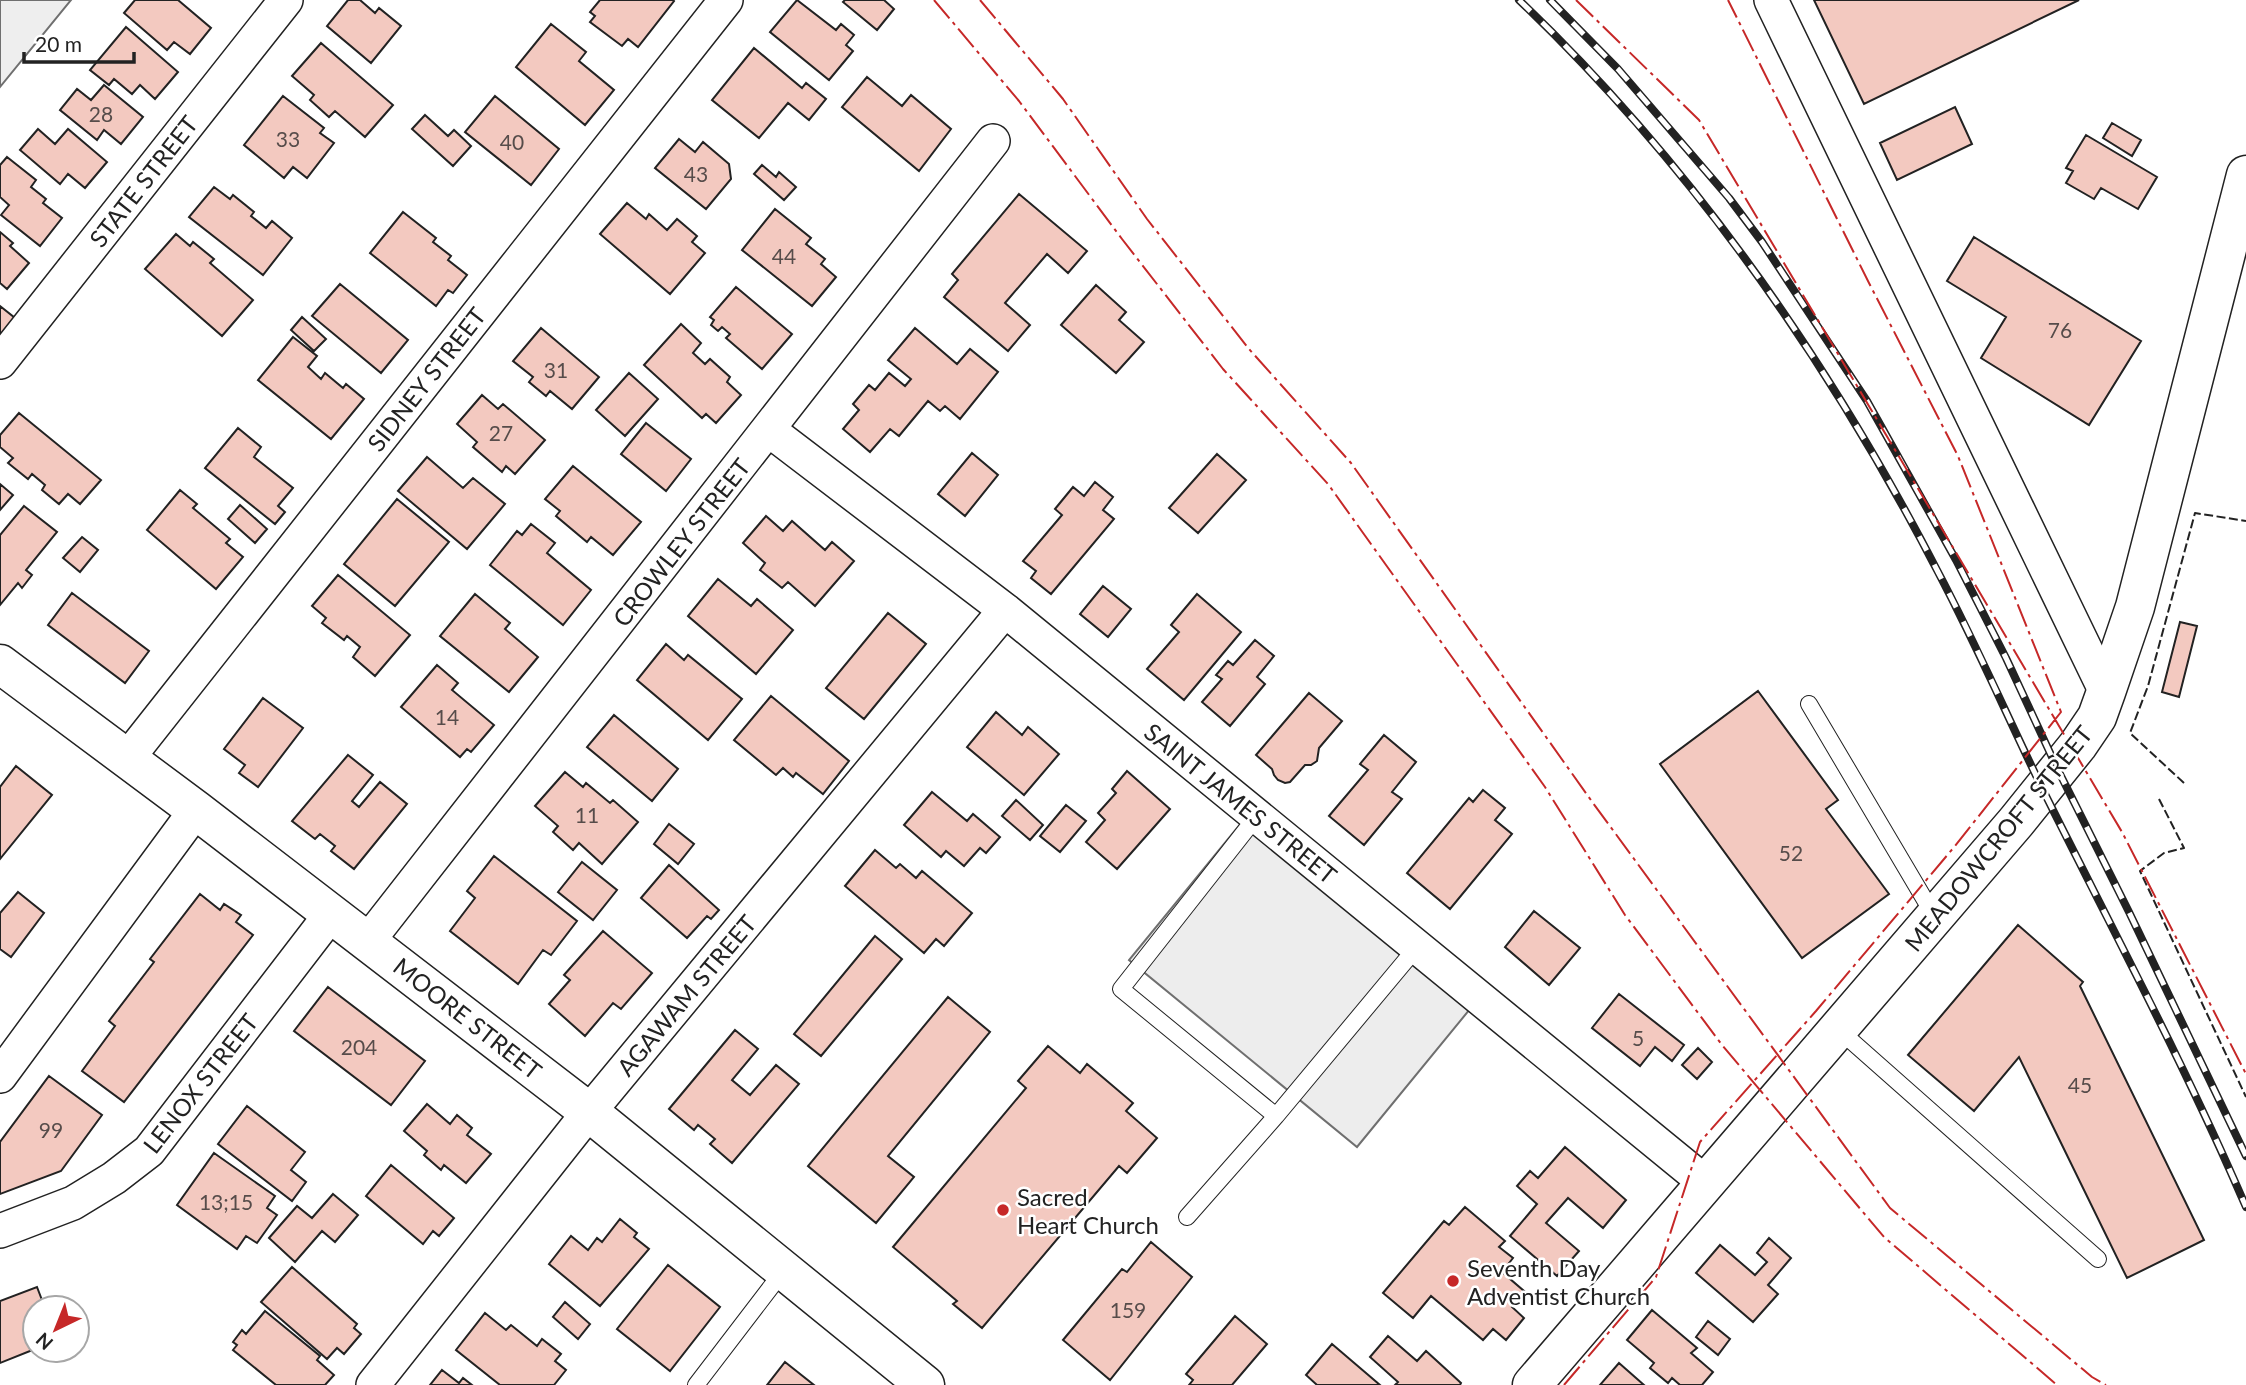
<svg xmlns="http://www.w3.org/2000/svg" width="2246" height="1385" font-family="Lato,sans-serif">
<style>
.green{fill:#eee;stroke:#6f6f6f;stroke-width:2}
.parking{fill:#ededed;stroke:#6f6f6f;stroke-width:2}
.building{fill:#f3c9c0;stroke:#222;stroke-width:2}
.lines{fill:none;stroke-linecap:round;stroke-linejoin:round}
.lane-casing{stroke:#222;stroke-width:18}
.street-casing{stroke:#222;stroke-width:36}
.secondary-casing{stroke:#222;stroke-width:41}
.lane{stroke:#fff;stroke-width:16}
.street{stroke:#fff;stroke-width:33}
.secondary{stroke:#fff;stroke-width:38}
.rail-casing{stroke:#222;stroke-width:8}
.rail{stroke:#fff;stroke-width:5;stroke-dasharray:16;stroke-linecap:butt}
.fence{stroke:#222;stroke-width:2;stroke-dasharray:9 3.5;stroke-linecap:butt}
.power{stroke:#c62828;stroke-width:2;stroke-dasharray:24 5 3.5 5;stroke-linecap:butt}
.poi-dot{fill:#c62828;stroke:#fff;stroke-width:2.5}
.labels{text-anchor:middle;dominant-baseline:central;stroke-width:5;stroke-linejoin:round;paint-order:stroke}
.number-label{font-size:21px;fill:#564c4a}
.street-label{font-size:24px;fill:#222;stroke:#fff}
.poi-label{font-size:24px;fill:#222;stroke:#fff;text-anchor:start}
</style>
<rect width="100%" height="100%" fill="#fff"/>
<path class="green" d="M 0,0 L 71,0 L 0,87 Z"/>
<path class="parking" d="M 1251,811 L 1479,998 L 1357,1147 L 1129,960 Z"/>
<path class="building" d="M 135,0 L 178,0 L 211,28 L 190,54 L 174,42 L 167,50 L 124,13 Z
M 348,0 L 360,0 L 375,13 L 379,8 L 401,26 L 371,63 L 327,26 Z
M 600,0 L 673,0 L 674,1 L 638,47 L 628,39 L 622,46 L 590,22 L 595,16 L 590,12 Z
M 797,0 L 836,30 L 841,24 L 854,35 L 846,45 L 853,51 L 829,80 L 770,32 Z
M 845,0 L 884,0 L 894,9 L 877,30 L 843,2 Z
M 1814,0 L 2079,0 L 1864,104 Z
M 551,24 L 586,52 L 579,61 L 614,90 L 585,125 L 516,67 Z
M 126,27 L 178,72 L 155,99 L 140,85 L 132,94 L 114,79 L 109,85 L 90,70 Z
M 321,43 L 393,105 L 365,137 L 335,111 L 329,117 L 310,100 L 314,95 L 292,76 Z
M 754,48 L 802,88 L 806,83 L 826,99 L 809,120 L 788,103 L 759,138 L 712,100 Z
M 867,77 L 902,106 L 911,95 L 951,129 L 919,171 L 842,107 Z
M 104,85 L 143,117 L 121,144 L 104,130 L 97,140 L 60,110 L 77,89 L 91,100 Z
M 283,96 L 324,128 L 320,133 L 334,143 L 307,178 L 293,167 L 284,178 L 244,145 Z
M 495,96 L 559,149 L 531,185 L 465,132 Z
M 1955,107 L 1972,144 L 1897,180 L 1880,143 Z
M 425,115 L 448,136 L 454,130 L 471,146 L 453,166 L 412,129 Z
M 2112,123 L 2141,140 L 2132,156 L 2103,138 Z
M 38,129 L 55,144 L 68,129 L 107,162 L 85,188 L 68,174 L 60,184 L 20,150 Z
M 2086,135 L 2157,177 L 2138,209 L 2101,188 L 2094,199 L 2066,183 L 2073,171 L 2066,168 Z
M 679,139 L 695,152 L 703,142 L 729,164 L 731,179 L 706,209 L 655,168 Z
M 7,157 L 36,180 L 31,187 L 46,199 L 43,203 L 62,218 L 40,246 L 1,215 L 9,205 L 0,197 L 0,165 Z
M 762,165 L 776,177 L 779,172 L 796,187 L 784,200 L 754,174 Z
M 214,187 L 230,199 L 233,195 L 254,212 L 251,216 L 266,228 L 272,221 L 292,238 L 263,275 L 189,217 Z
M 1019,194 L 1087,251 L 1068,273 L 1047,254 L 1005,303 L 1030,325 L 1008,351 L 944,297 L 958,280 L 952,274 Z
M 627,203 L 646,219 L 649,214 L 667,230 L 677,219 L 697,236 L 692,242 L 705,253 L 670,294 L 600,234 Z
M 775,209 L 811,238 L 806,244 L 825,259 L 821,264 L 836,277 L 812,306 L 742,250 Z
M 403,212 L 436,238 L 433,242 L 451,256 L 448,260 L 467,275 L 453,293 L 448,290 L 436,306 L 370,253 Z
M 0,232 L 13,243 L 10,246 L 29,263 L 7,289 L 0,283 Z
M 176,234 L 190,246 L 193,242 L 214,259 L 210,263 L 253,300 L 222,336 L 145,269 Z
M 1974,237 L 2141,341 L 2089,425 L 1981,358 L 2006,317 L 1947,281 Z
M 340,284 L 408,340 L 381,373 L 312,316 Z
M 1096,285 L 1126,312 L 1119,320 L 1144,342 L 1116,373 L 1061,325 Z
M 736,287 L 792,334 L 762,369 L 726,338 L 730,334 L 722,327 L 718,331 L 711,325 L 714,320 L 710,317 Z
M 0,306 L 15,318 L 0,337 Z
M 302,317 L 326,339 L 314,351 L 291,330 Z
M 681,324 L 701,343 L 693,353 L 705,364 L 710,359 L 730,377 L 727,382 L 741,395 L 716,423 L 706,414 L 702,418 L 644,365 Z
M 541,328 L 599,377 L 572,409 L 550,391 L 546,396 L 529,382 L 533,377 L 513,361 Z
M 915,328 L 957,364 L 970,349 L 998,372 L 960,419 L 945,406 L 940,411 L 928,401 L 899,436 L 890,429 L 870,452 L 843,429 L 859,410 L 853,404 L 869,385 L 875,390 L 889,373 L 905,386 L 911,379 L 888,360 Z
M 293,337 L 317,356 L 308,367 L 321,379 L 325,373 L 343,388 L 346,384 L 364,399 L 331,439 L 258,380 Z
M 629,373 L 658,399 L 625,436 L 596,410 Z
M 482,395 L 498,409 L 503,404 L 545,440 L 515,474 L 506,466 L 502,472 L 473,447 L 477,442 L 457,424 Z
M 19,413 L 101,480 L 80,504 L 68,494 L 59,504 L 42,490 L 45,485 L 32,474 L 28,479 L 8,463 L 13,458 L 0,447 L 0,435 Z
M 646,423 L 691,459 L 666,491 L 621,454 Z
M 238,428 L 261,447 L 254,457 L 293,488 L 278,506 L 285,512 L 275,524 L 205,468 Z
M 972,453 L 998,475 L 965,516 L 938,494 Z
M 1217,454 L 1246,480 L 1198,533 L 1169,508 Z
M 427,457 L 463,488 L 473,478 L 505,504 L 467,549 L 398,491 Z
M 573,466 L 641,522 L 613,555 L 591,537 L 587,542 L 556,516 L 560,511 L 545,499 Z
M 1095,482 L 1113,497 L 1103,510 L 1114,519 L 1051,594 L 1031,578 L 1036,571 L 1023,561 L 1062,515 L 1055,509 L 1073,487 L 1084,496 Z
M 0,484 L 13,495 L 0,510 Z
M 180,490 L 197,504 L 193,508 L 230,539 L 226,543 L 243,557 L 216,589 L 147,530 Z
M 397,499 L 449,542 L 395,606 L 344,564 Z
M 240,505 L 267,529 L 255,543 L 228,519 Z
M 24,506 L 57,532 L 26,570 L 32,575 L 22,588 L 18,583 L 0,605 L 0,535 Z
M 766,516 L 783,531 L 792,521 L 825,550 L 832,542 L 854,561 L 815,606 L 788,582 L 782,588 L 760,570 L 765,563 L 743,543 Z
M 531,524 L 555,543 L 547,553 L 591,590 L 563,625 L 490,565 L 517,531 L 522,535 Z
M 82,537 L 98,550 L 80,572 L 63,558 Z
M 338,575 L 410,635 L 375,676 L 353,657 L 360,647 L 347,636 L 344,640 L 322,623 L 326,618 L 312,606 Z
M 718,579 L 751,606 L 757,599 L 793,630 L 756,674 L 688,616 Z
M 1103,586 L 1131,609 L 1108,637 L 1080,614 Z
M 72,593 L 149,651 L 125,683 L 48,625 Z
M 475,594 L 510,623 L 505,629 L 538,657 L 509,692 L 440,636 Z
M 1197,594 L 1241,632 L 1184,700 L 1147,669 L 1179,632 L 1171,625 Z
M 888,613 L 926,644 L 864,719 L 826,688 Z
M 2180,622 L 2197,626 L 2179,697 L 2162,692 Z
M 1255,640 L 1274,656 L 1257,677 L 1265,684 L 1230,726 L 1202,702 L 1222,679 L 1216,675 L 1228,661 L 1233,665 Z
M 666,644 L 684,660 L 688,655 L 742,699 L 708,740 L 637,680 Z
M 437,665 L 458,683 L 452,690 L 494,725 L 471,752 L 467,749 L 460,757 L 401,707 Z
M 1758,691 L 1838,800 L 1826,809 L 1889,894 L 1802,958 L 1660,764 Z
M 1309,693 L 1342,721 L 1319,748 L 1317,761 L 1311,765 L 1305,765 L 1290,782 L 1285,783 L 1278,780 L 1274,775 L 1272,769 L 1256,755 Z
M 771,696 L 849,761 L 823,794 L 796,773 L 793,777 L 783,768 L 776,775 L 734,740 Z
M 263,698 L 303,728 L 258,787 L 239,773 L 245,765 L 224,749 Z
M 996,712 L 1022,735 L 1028,727 L 1059,754 L 1024,795 L 967,747 Z
M 614,715 L 678,769 L 652,801 L 587,747 Z
M 1384,735 L 1416,762 L 1392,792 L 1402,799 L 1364,845 L 1329,816 L 1368,770 L 1360,764 Z
M 348,755 L 373,775 L 352,801 L 359,807 L 380,782 L 407,804 L 354,869 L 331,851 L 335,846 L 320,834 L 315,839 L 292,821 Z
M 16,766 L 52,795 L 0,859 L 0,787 Z
M 1127,771 L 1170,809 L 1117,869 L 1086,842 L 1105,820 L 1098,813 L 1116,793 L 1112,789 Z
M 565,772 L 583,787 L 586,783 L 610,803 L 613,800 L 638,822 L 602,864 L 579,843 L 573,850 L 553,832 L 558,826 L 535,806 Z
M 1483,790 L 1505,808 L 1495,820 L 1512,834 L 1450,909 L 1407,873 L 1469,798 L 1473,802 Z
M 932,792 L 967,821 L 973,814 L 1000,837 L 986,853 L 980,848 L 964,866 L 946,851 L 941,857 L 904,825 Z
M 1016,800 L 1043,825 L 1030,840 L 1002,816 Z
M 1066,805 L 1086,821 L 1060,852 L 1040,836 Z
M 669,824 L 694,844 L 678,864 L 654,844 Z
M 875,850 L 896,868 L 900,864 L 916,878 L 922,871 L 972,913 L 944,946 L 936,939 L 924,953 L 845,886 Z
M 494,856 L 577,921 L 551,955 L 543,950 L 518,984 L 450,931 L 475,898 L 467,891 Z
M 582,862 L 617,890 L 593,920 L 558,892 Z
M 669,865 L 719,910 L 711,919 L 707,916 L 687,938 L 641,898 Z
M 18,892 L 44,913 L 11,957 L 0,949 L 0,913 Z
M 200,894 L 220,910 L 224,904 L 241,915 L 236,922 L 253,935 L 124,1102 L 82,1071 L 115,1026 L 109,1021 L 154,962 L 150,959 Z
M 1534,911 L 1580,948 L 1549,985 L 1505,947 Z
M 2018,925 L 2083,982 L 2080,986 L 2204,1240 L 2127,1278 L 2019,1057 L 1974,1111 L 1908,1055 Z
M 603,931 L 652,973 L 621,1009 L 613,1003 L 585,1036 L 549,1004 L 570,980 L 564,975 Z
M 875,936 L 902,959 L 821,1056 L 794,1034 Z
M 328,987 L 425,1061 L 391,1105 L 294,1031 Z
M 1619,994 L 1684,1045 L 1672,1061 L 1655,1047 L 1640,1066 L 1592,1028 Z
M 948,997 L 990,1032 L 888,1156 L 914,1177 L 876,1223 L 808,1166 Z
M 735,1030 L 758,1049 L 732,1080 L 750,1095 L 776,1065 L 799,1084 L 732,1163 L 710,1144 L 715,1139 L 698,1125 L 694,1130 L 669,1109 Z
M 1048,1046 L 1080,1073 L 1087,1064 L 1133,1103 L 1126,1111 L 1157,1138 L 1127,1173 L 1119,1166 L 982,1328 L 953,1304 L 957,1301 L 893,1247 L 1026,1088 L 1018,1081 Z
M 1698,1048 L 1712,1062 L 1697,1079 L 1682,1065 Z
M 49,1076 L 102,1115 L 61,1171 L 0,1194 L 0,1142 Z
M 427,1104 L 450,1124 L 457,1115 L 472,1128 L 467,1135 L 491,1154 L 466,1183 L 444,1165 L 441,1170 L 424,1155 L 427,1151 L 404,1131 Z
M 247,1106 L 305,1152 L 291,1170 L 306,1182 L 292,1201 L 218,1144 Z
M 1565,1147 L 1626,1200 L 1603,1228 L 1568,1198 L 1546,1223 L 1579,1251 L 1557,1276 L 1510,1236 L 1537,1204 L 1517,1186 L 1530,1171 L 1538,1178 Z
M 214,1153 L 275,1196 L 267,1208 L 277,1215 L 257,1243 L 246,1236 L 237,1249 L 177,1205 Z
M 391,1165 L 454,1218 L 439,1236 L 433,1231 L 423,1244 L 366,1196 Z
M 333,1194 L 358,1215 L 335,1242 L 322,1231 L 295,1262 L 269,1238 L 297,1206 L 312,1218 Z
M 1465,1207 L 1505,1241 L 1499,1247 L 1513,1258 L 1502,1272 L 1524,1291 L 1512,1307 L 1524,1318 L 1506,1340 L 1493,1329 L 1483,1340 L 1431,1296 L 1413,1318 L 1383,1293 L 1444,1221 L 1449,1225 Z
M 620,1219 L 637,1233 L 634,1237 L 649,1249 L 600,1306 L 549,1264 L 571,1236 L 588,1250 L 597,1238 L 602,1242 Z
M 1769,1238 L 1791,1258 L 1768,1285 L 1778,1294 L 1753,1322 L 1696,1273 L 1720,1245 L 1755,1275 L 1767,1262 L 1757,1253 Z
M 1151,1242 L 1192,1277 L 1110,1380 L 1063,1340 L 1122,1269 L 1127,1272 Z
M 668,1265 L 720,1307 L 670,1371 L 617,1329 Z
M 292,1267 L 357,1324 L 354,1328 L 361,1334 L 344,1354 L 337,1348 L 327,1359 L 261,1302 Z
M 37,1287 L 45,1308 L 35,1308 L 35,1349 L 0,1363 L 0,1301 Z
M 565,1302 L 590,1324 L 578,1339 L 553,1317 Z
M 1652,1310 L 1697,1348 L 1691,1353 L 1713,1372 L 1702,1385 L 1680,1385 L 1672,1378 L 1668,1383 L 1650,1368 L 1654,1363 L 1627,1340 Z
M 265,1311 L 320,1356 L 317,1360 L 334,1375 L 325,1385 L 276,1385 L 233,1350 L 237,1345 L 233,1342 L 242,1330 L 246,1334 Z
M 485,1313 L 506,1330 L 511,1325 L 537,1346 L 542,1339 L 561,1354 L 555,1361 L 566,1370 L 554,1385 L 500,1385 L 456,1350 Z
M 1235,1316 L 1267,1344 L 1232,1385 L 1189,1385 L 1193,1380 L 1186,1374 Z
M 1708,1321 L 1730,1339 L 1718,1355 L 1696,1337 Z
M 1388,1336 L 1417,1361 L 1426,1351 L 1461,1383 L 1460,1385 L 1395,1385 L 1398,1382 L 1370,1357 Z
M 1332,1344 L 1380,1385 L 1317,1385 L 1306,1375 Z
M 785,1362 L 814,1385 L 767,1385 Z
M 1619,1363 L 1644,1385 L 1600,1385 Z
M 442,1370 L 459,1383 L 463,1378 L 472,1385 L 430,1385 Z"/>
<g class="lines">
<g class="lane-casing">
<path id="lane" d="M 1809,704 L 1935,917
M 1257,816 L 1121,989 L 1276,1116
M 1839,1030 L 2098,1259
M 1187,1217 L 1276,1116 L 1417,947
M 696,1385 L 784,1270"/>
</g>
<g class="street-casing">
<path id="street" d="M 1771,0 L 2106,692
M 0,362 L 286,0
M 769,430 L 1005,610 L 1707,1184
M 127,759 L 726,0
M 368,941 L 993,141
M 0,1076 L 196,810
M 0,1231 L 73,1203 L 114,1178 L 149,1151 L 331,914
M 373,1385 L 589,1112 L 1005,610"/>
</g>
<g class="secondary-casing">
<path id="secondary" d="M 0,664 L 196,810 L 589,1112 L 925,1385
M 1532,1385 L 2016,822 L 2078,745 L 2097,717 L 2106,692 L 2135,607 L 2246,175"/>
</g>
<use href="#lane" class="lane"/>
<use href="#street" class="street"/>
<use href="#secondary" class="secondary"/>
<g class="rail-casing">
<path id="rail" d="M 1519,0 C 1691,164 1829,361 1938,572 C 1976,644 2008,718 2043,790 C 2112,929 2185,1065 2246,1207
M 1550,0 L 1618,69 L 1729,198 L 1762,242 L 1867,401 L 1956,560 L 2006,658 L 2058,770 L 2129,912 L 2246,1156"/>
</g>
<use href="#rail" class="rail"/>
<path class="fence" d="M 2184,783 L 2130,733 L 2148,686 L 2195,513 L 2246,521
M 2159,799 L 2184,848 L 2164,853 L 2140,871 L 2246,1097"/>
<path class="power" d="M 934,0 L 1019,101 L 1122,239 L 1223,369 L 1328,484 L 1545,787 L 1625,915 L 1722,1045 L 1884,1237 L 2057,1385
M 980,0 L 1063,99 L 1147,219 L 1249,349 L 1351,463 L 1593,803 L 1890,1208 L 2092,1377 L 2106,1385
M 1576,0 L 1699,120 L 2122,832 L 2246,1074
M 1564,1385 L 1656,1277 L 1700,1142 L 1816,1011 L 1955,846 L 2061,712 L 1958,456 L 1869,283 L 1728,0"/>
</g>
<g class="poi-dot">
<circle cx="1003" cy="1210" r="7"/>
<circle cx="1453" cy="1281" r="7"/>
</g>
<g class="labels">
<g class="number-label">
<text x="101" y="113">28</text>
<text x="288" y="138">33</text>
<text x="512" y="141">40</text>
<text x="696" y="173">43</text>
<text x="784" y="255">44</text>
<text x="2060" y="329">76</text>
<text x="556" y="369">31</text>
<text x="501" y="432">27</text>
<text x="447" y="716">14</text>
<text x="587" y="814">11</text>
<text x="1791" y="852">52</text>
<text x="1638" y="1037">5</text>
<text x="359" y="1046">204</text>
<text x="2080" y="1084">45</text>
<text x="51" y="1129">99</text>
<text x="226" y="1201">13;15</text>
<text x="1128" y="1309">159</text>
</g>
<g class="street-label">
<text transform="translate(143 181) rotate(-52)">STATE STREET</text>
<text transform="translate(426 379) rotate(-52)">SIDNEY STREET</text>
<text transform="translate(681 542) rotate(-52)">CROWLEY STREET</text>
<text transform="translate(1241 803) rotate(39)">SAINT JAMES STREET</text>
<text transform="translate(1998 838) rotate(-51)">MEADOWCROFT STREET</text>
<text transform="translate(686 995) rotate(-50)">AGAWAM STREET</text>
<text transform="translate(468 1018) rotate(38)">MOORE STREET</text>
<text transform="translate(200 1083) rotate(-52)">LENOX STREET</text>
</g>
<g class="poi-label">
<text x="1017" y="1196">Sacred<tspan x="1017" dy="28">Heart Church</tspan></text>
<text x="1467" y="1267">Seventh Day<tspan x="1467" dy="28">Adventist Church</tspan></text>
</g>
</g>
<g transform="translate(56 1329) rotate(223)"><circle r="33" fill="#ffffff" stroke="#a7a7a7" stroke-width="2"/>
<path d="M0-5L12 26L0 18L-12 26Z" fill="#c62828"/>
<text y="-10" font-size="19" font-weight="bold" text-anchor="middle" fill="#222222">N</text>
</g>
<path d="M24 52v10h110v-10" fill="none" stroke="#222222" stroke-width="3.5"/>
<text x="35" y="52" font-size="21" fill="#222222" stroke="#ffffff" stroke-width="5" paint-order="stroke">20 m</text>
</svg>
